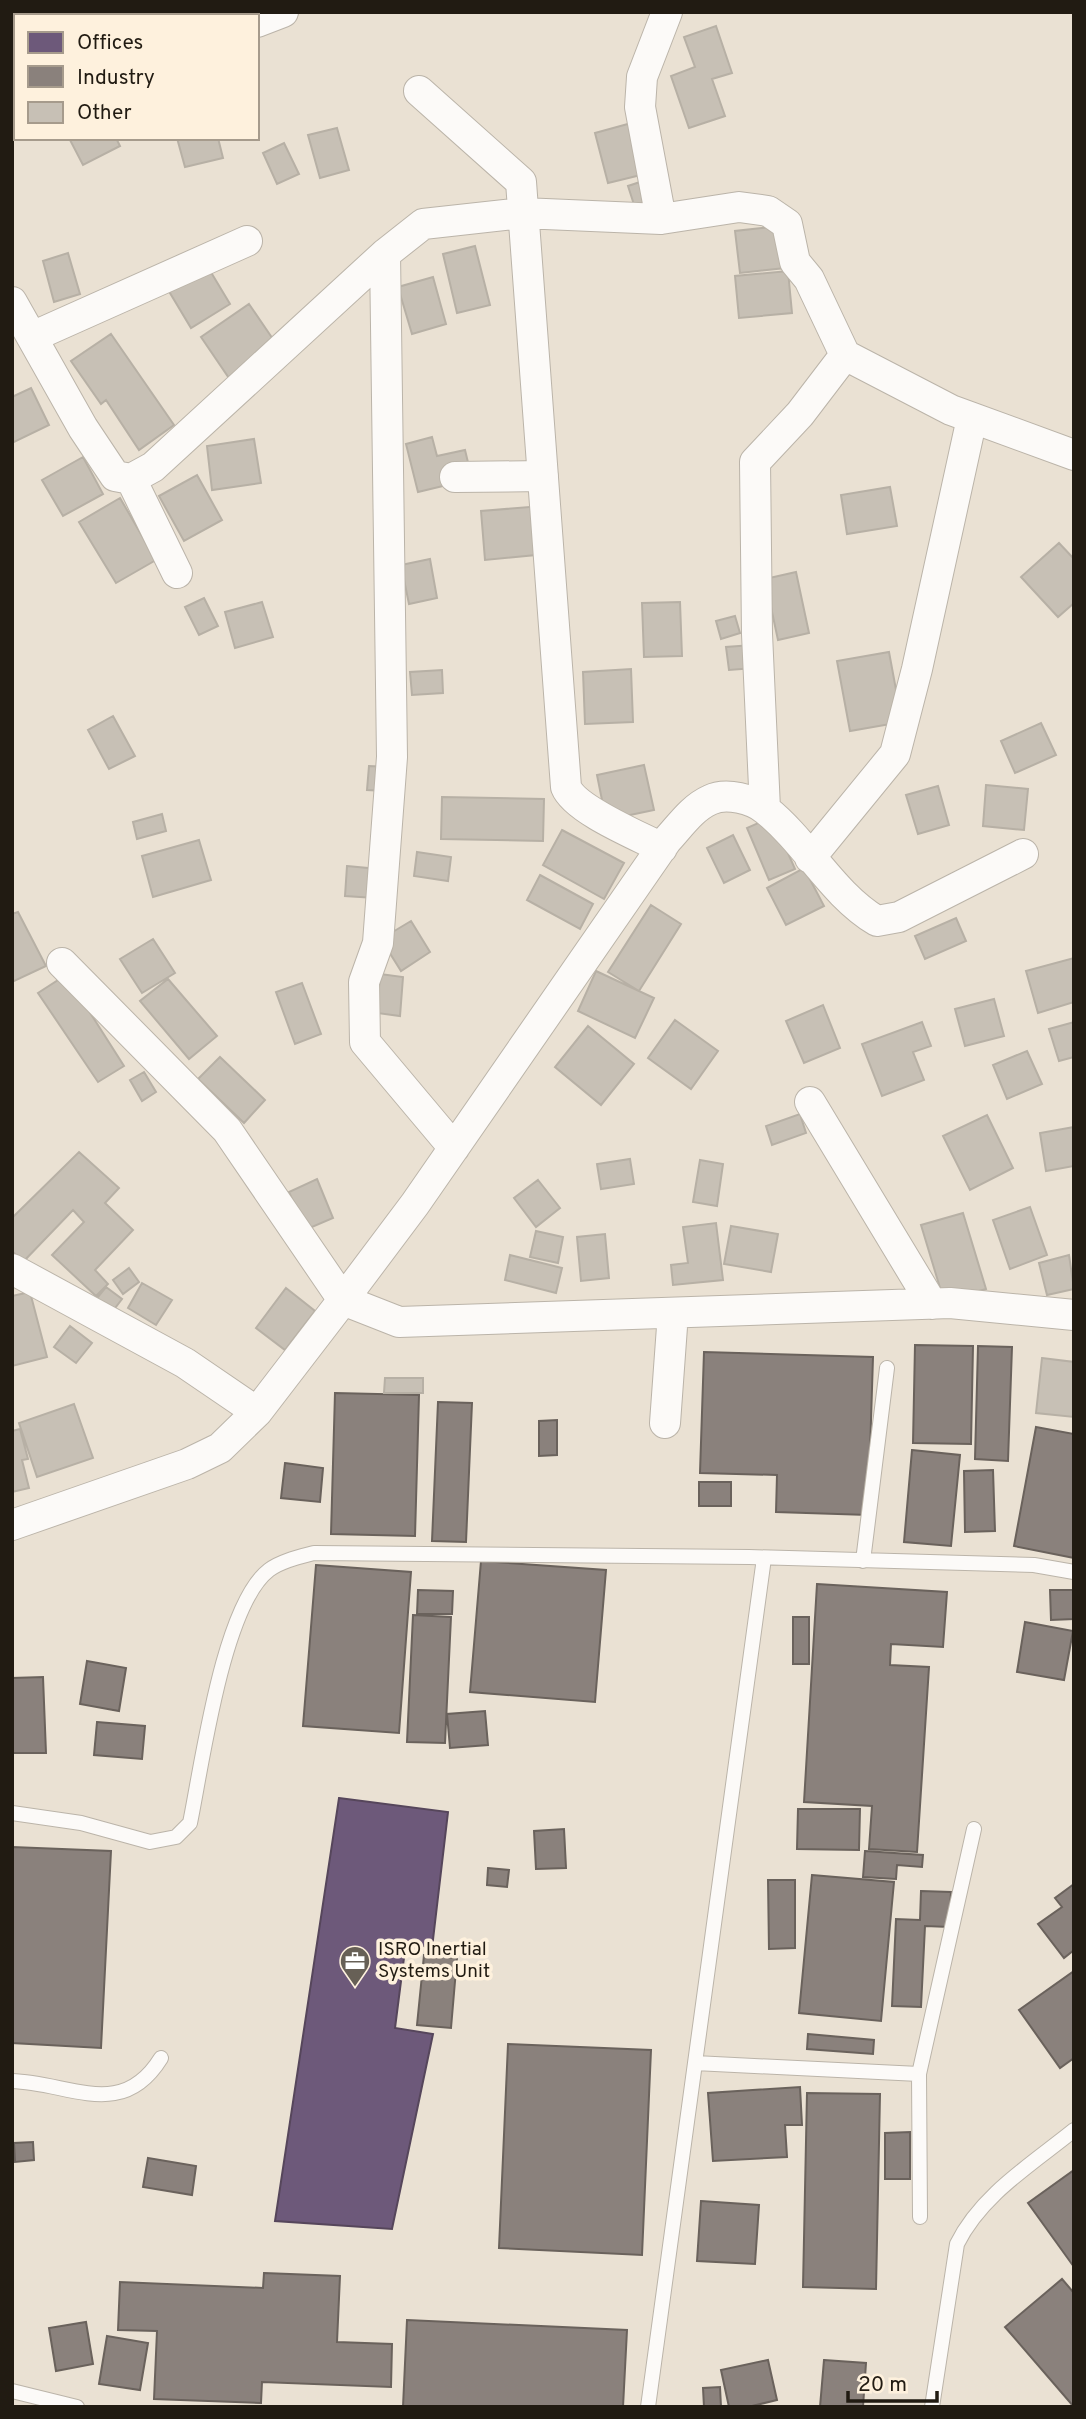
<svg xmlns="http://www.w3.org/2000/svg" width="1086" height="2419" font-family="Overpass,sans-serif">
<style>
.offices{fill:#6d597a;stroke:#56465b;stroke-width:2}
.industry{fill:#8a817c;stroke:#6a625c;stroke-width:2}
.building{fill:#c7c0b5;stroke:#b7b0a5;stroke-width:2}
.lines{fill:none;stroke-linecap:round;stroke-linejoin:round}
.service-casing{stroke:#bbb4a9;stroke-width:16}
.minor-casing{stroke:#bbb4a9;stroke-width:32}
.service{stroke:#fcfaf8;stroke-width:14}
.minor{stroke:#fcfaf8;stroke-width:30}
.labels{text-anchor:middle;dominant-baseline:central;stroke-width:7;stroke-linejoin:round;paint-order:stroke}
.poi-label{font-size:19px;fill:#211b12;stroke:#fef1dd;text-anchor:start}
</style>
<rect width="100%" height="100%" fill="#eae1d3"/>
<path class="offices" d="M 339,1798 L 448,1812 L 432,1948 L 406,1942 L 395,2028 L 433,2034 L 392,2229 L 275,2221 Z"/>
<path class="industry" d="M 915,1345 L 973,1346 L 971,1444 L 913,1443 Z
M 978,1346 L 1012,1347 L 1008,1461 L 975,1459 Z
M 704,1352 L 873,1357 L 868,1515 L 776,1512 L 777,1475 L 700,1473 Z
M 335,1393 L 419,1395 L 415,1536 L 331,1534 Z
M 438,1402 L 472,1403 L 466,1542 L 432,1541 Z
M 557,1420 L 557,1455 L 539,1456 L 539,1421 Z
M 1036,1427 L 1074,1434 L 1074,1558 L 1014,1546 Z
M 912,1450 L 960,1455 L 951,1546 L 904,1542 Z
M 285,1463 L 323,1468 L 320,1502 L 281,1498 Z
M 993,1470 L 995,1531 L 965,1532 L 964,1471 Z
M 699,1482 L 731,1482 L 731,1506 L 699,1506 Z
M 481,1561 L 606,1570 L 595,1702 L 470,1692 Z
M 316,1565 L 411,1572 L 399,1733 L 303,1726 Z
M 817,1584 L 947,1592 L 943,1647 L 891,1644 L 890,1665 L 929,1667 L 917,1852 L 869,1849 L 872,1806 L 804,1802 Z
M 418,1590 L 453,1591 L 452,1614 L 417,1614 Z
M 1050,1590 L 1074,1590 L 1074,1619 L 1051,1620 Z
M 413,1615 L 451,1617 L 445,1743 L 407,1742 Z
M 793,1617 L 809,1617 L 809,1664 L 793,1664 Z
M 1025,1622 L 1073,1631 L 1064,1680 L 1017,1672 Z
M 87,1661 L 126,1668 L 119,1711 L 80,1704 Z
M 43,1677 L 46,1753 L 12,1753 L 12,1678 Z
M 485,1711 L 488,1745 L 450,1748 L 447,1714 Z
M 97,1722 L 145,1726 L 142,1759 L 94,1755 Z
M 798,1809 L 860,1809 L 859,1850 L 797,1849 Z
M 564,1829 L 566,1868 L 536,1869 L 534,1831 Z
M 12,1847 L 111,1851 L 101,2048 L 12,2043 Z
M 865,1851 L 923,1855 L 922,1867 L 897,1865 L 896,1879 L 863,1877 Z
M 488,1868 L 509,1870 L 507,1887 L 487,1885 Z
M 812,1875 L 894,1882 L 881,2021 L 799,2013 Z
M 768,1880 L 795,1880 L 795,1948 L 769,1949 Z
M 1074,1884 L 1074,1950 L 1064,1958 L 1038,1924 L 1062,1907 L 1055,1898 Z
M 921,1891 L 951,1892 L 949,1927 L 925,1926 L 921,2007 L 892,2006 L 896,1919 L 920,1920 Z
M 424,1955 L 457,1958 L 451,2028 L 417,2025 Z
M 1074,1971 L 1074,2058 L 1060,2068 L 1019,2010 Z
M 808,2034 L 874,2040 L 873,2054 L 807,2049 Z
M 508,2044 L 651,2050 L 642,2255 L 499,2248 Z
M 800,2087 L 802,2125 L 785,2125 L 787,2157 L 713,2161 L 708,2093 Z
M 807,2093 L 880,2094 L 876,2289 L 803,2287 Z
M 910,2132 L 910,2179 L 885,2179 L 885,2133 Z
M 33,2142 L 34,2160 L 15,2162 L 14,2143 Z
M 148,2158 L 196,2166 L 192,2195 L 143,2187 Z
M 1074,2170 L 1074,2267 L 1028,2203 Z
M 701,2201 L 759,2205 L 755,2264 L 697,2261 Z
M 264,2273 L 340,2276 L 337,2342 L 392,2344 L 391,2387 L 262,2382 L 261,2403 L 154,2399 L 157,2331 L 118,2330 L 120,2282 L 263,2288 Z
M 1062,2279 L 1074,2293 L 1074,2407 L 1005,2327 Z
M 407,2320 L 627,2330 L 623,2407 L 403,2407 Z
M 86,2322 L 93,2364 L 56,2371 L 49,2328 Z
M 107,2336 L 148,2343 L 140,2390 L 99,2384 Z
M 768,2360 L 777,2400 L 748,2407 L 729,2407 L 721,2370 Z
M 824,2360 L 866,2363 L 863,2407 L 820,2407 Z
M 720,2387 L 721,2407 L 704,2407 L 703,2388 Z"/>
<path class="building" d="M 716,26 L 732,73 L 712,79 L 725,116 L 689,128 L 671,76 L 695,67 L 684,37 Z
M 635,122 L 649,173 L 608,183 L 595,133 Z
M 337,128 L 349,170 L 320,178 L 308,135 Z
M 69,138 L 116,138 L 120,146 L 83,165 Z
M 177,138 L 218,138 L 223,158 L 185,167 Z
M 284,143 L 299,174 L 277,184 L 263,153 Z
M 649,179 L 658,207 L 637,214 L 628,186 Z
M 780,226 L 785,268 L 740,273 L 735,231 Z
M 475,246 L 490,305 L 457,313 L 443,254 Z
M 68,253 L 80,294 L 54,302 L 43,261 Z
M 206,264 L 230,304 L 191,328 L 167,288 Z
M 788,271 L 792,313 L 739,318 L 735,276 Z
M 433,277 L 446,324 L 412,334 L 398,287 Z
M 249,304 L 279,348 L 231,381 L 201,337 Z
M 111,334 L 174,425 L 139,450 L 106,400 L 101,404 L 71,361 Z
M 31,388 L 49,425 L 12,443 L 12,397 Z
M 432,437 L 437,456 L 465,450 L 472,479 L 418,492 L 406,444 Z
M 254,439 L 261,483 L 212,490 L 207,446 Z
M 83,457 L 103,494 L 63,516 L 42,480 Z
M 197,475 L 222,520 L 184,541 L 159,496 Z
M 890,487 L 897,526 L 847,534 L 841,495 Z
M 120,498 L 156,560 L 116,583 L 79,522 Z
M 542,506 L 546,554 L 485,560 L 481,511 Z
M 1059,543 L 1074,559 L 1074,603 L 1058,617 L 1021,577 Z
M 430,559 L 437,598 L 409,604 L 401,565 Z
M 796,572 L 809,633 L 778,640 L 765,579 Z
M 204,598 L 218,626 L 199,635 L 185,607 Z
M 262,602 L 273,637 L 235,648 L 225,612 Z
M 680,602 L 682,656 L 644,657 L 642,603 Z
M 735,616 L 740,633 L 721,639 L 716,621 Z
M 752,645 L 754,668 L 729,670 L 726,647 Z
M 889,652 L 902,722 L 850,731 L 837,661 Z
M 631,669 L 633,722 L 585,724 L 583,672 Z
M 442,670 L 443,693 L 412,695 L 410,672 Z
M 113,716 L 135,756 L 109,769 L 88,730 Z
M 1041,723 L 1056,755 L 1015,773 L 1001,741 Z
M 644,765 L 654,810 L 606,820 L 597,775 Z
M 369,766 L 388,767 L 386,791 L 367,790 Z
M 986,785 L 1028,789 L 1024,830 L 983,826 Z
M 938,786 L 949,825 L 918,834 L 906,795 Z
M 442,797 L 544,799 L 543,841 L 441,839 Z
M 162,814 L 166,831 L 137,839 L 133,822 Z
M 772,817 L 795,869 L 769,880 L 747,828 Z
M 562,830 L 624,863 L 604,899 L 543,865 Z
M 733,835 L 750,870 L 724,883 L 707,848 Z
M 199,840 L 211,880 L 153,897 L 142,856 Z
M 417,852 L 451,857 L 448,881 L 414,876 Z
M 347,866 L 378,869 L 375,898 L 345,896 Z
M 804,868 L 824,906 L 786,925 L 767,888 Z
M 540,875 L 593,904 L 580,929 L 527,900 Z
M 651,905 L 681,924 L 639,991 L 608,972 Z
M 18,912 L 46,966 L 12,982 L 12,914 Z
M 956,918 L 966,941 L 925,959 L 915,936 Z
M 411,921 L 430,952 L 401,971 L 381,939 Z
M 153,939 L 175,973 L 142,993 L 120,959 Z
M 1074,958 L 1074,1002 L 1038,1013 L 1026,971 Z
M 596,971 L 654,998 L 635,1038 L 578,1011 Z
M 380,974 L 403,977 L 400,1016 L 377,1013 Z
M 66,975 L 124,1066 L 98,1082 L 38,993 Z
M 168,979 L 217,1036 L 189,1059 L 140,1001 Z
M 302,983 L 321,1034 L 295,1044 L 276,992 Z
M 994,999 L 1004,1036 L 965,1046 L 955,1009 Z
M 823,1005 L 840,1048 L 804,1063 L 786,1021 Z
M 675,1020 L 718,1051 L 691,1089 L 648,1058 Z
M 922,1022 L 931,1046 L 913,1052 L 924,1080 L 882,1096 L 862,1044 Z
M 1074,1022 L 1074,1057 L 1059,1061 L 1049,1029 Z
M 588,1026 L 634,1064 L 601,1105 L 555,1067 Z
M 1027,1051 L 1042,1084 L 1007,1099 L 993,1065 Z
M 220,1057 L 265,1100 L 244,1123 L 198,1079 Z
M 144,1072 L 156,1092 L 142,1101 L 130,1080 Z
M 800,1114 L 806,1133 L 772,1145 L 766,1126 Z
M 987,1115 L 1013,1168 L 970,1190 L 943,1136 Z
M 1074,1127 L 1074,1166 L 1046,1171 L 1040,1133 Z
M 79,1152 L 119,1188 L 105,1203 L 133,1230 L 95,1270 L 108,1284 L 96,1296 L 52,1255 L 84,1222 L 73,1210 L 23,1262 L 12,1251 L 12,1218 Z
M 630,1159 L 634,1184 L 601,1189 L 597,1164 Z
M 700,1160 L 723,1164 L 717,1206 L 693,1202 Z
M 317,1179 L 333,1218 L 305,1230 L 289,1192 Z
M 538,1180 L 560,1208 L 536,1227 L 514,1198 Z
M 1030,1207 L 1047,1255 L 1010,1269 L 993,1220 Z
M 963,1213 L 986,1289 L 944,1301 L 921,1225 Z
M 716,1223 L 723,1280 L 673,1285 L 671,1265 L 688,1263 L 683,1227 Z
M 731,1226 L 778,1234 L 771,1272 L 724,1264 Z
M 536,1231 L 563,1237 L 558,1263 L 530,1257 Z
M 605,1234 L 609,1278 L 581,1281 L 577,1237 Z
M 510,1255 L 562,1268 L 556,1293 L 505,1280 Z
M 1069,1255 L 1074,1289 L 1047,1295 L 1039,1263 Z
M 129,1268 L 139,1282 L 123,1294 L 113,1280 Z
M 142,1283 L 172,1300 L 156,1325 L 128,1308 Z
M 106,1287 L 122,1299 L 109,1316 L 93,1303 Z
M 286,1288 L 315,1311 L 285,1350 L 256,1328 Z
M 30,1292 L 47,1357 L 12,1366 L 12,1296 Z
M 70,1326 L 92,1343 L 76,1363 L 54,1347 Z
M 1042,1358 L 1074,1362 L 1074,1417 L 1036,1413 Z
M 385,1378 L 423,1378 L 423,1393 L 384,1393 Z
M 74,1404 L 93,1458 L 37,1477 L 19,1423 Z
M 20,1429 L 28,1459 L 22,1460 L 29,1488 L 12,1492 L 12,1431 Z"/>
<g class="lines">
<g class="service-casing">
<path id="service" d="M 863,1561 L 887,1368
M 12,1813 L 81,1823 L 150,1842 L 176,1837 L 190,1823 C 202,1765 223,1605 269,1570 C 281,1561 299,1557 314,1553 L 749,1557 L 1034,1565 L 1074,1572
M 695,2063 L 919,2074 L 974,1829
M 919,2074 L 920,2217
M 12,2081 C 71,2083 122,2121 161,2058
M 12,2391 L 77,2407
M 648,2407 L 764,1558
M 932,2407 L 957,2244 C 981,2195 1032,2164 1074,2130"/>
</g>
<g class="minor-casing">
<path id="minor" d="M 32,12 L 33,16
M 158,12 L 160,16
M 257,22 L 283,12
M 419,91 L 521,182 L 566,787 C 575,810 639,836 662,848
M 12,110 L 16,108
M 661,219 L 640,107 L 642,77 L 667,12
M 385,254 L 392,757 L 378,943 L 364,982 L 365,1042 L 454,1148
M 12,302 L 83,428 L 115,476 L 131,479 L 153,467 L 385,254 L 423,224 L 522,213 L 661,219 L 739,207 L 768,211 L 787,224 L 795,262 L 809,279 L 845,355 L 951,410 L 1074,455
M 32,337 L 247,241
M 455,477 L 543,476
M 131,479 L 177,573
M 765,809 L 757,634 L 755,462 L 800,414 L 845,355
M 810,858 L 895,754 L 917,669 L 972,418
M 62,963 L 227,1130 L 343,1300 L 415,1204 L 667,840 C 680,826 692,808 710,800 C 726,792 753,799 766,810 C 807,843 832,894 877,921 L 899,917 L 1023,854
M 810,1102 L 932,1304
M 12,1269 L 185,1363 L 257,1412
M 665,1423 L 673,1313
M 12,1525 L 187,1464 L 220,1448 L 257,1412 L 343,1300 L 399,1322 L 950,1303 L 1074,1315"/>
</g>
<use href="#service" class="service"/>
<use href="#minor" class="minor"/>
</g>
<defs>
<g id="office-pin" transform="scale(1.575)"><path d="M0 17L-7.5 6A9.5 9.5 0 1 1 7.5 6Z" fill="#676056" stroke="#fef1dd"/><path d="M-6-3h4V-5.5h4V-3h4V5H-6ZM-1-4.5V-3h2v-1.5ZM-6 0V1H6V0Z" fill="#fff"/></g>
</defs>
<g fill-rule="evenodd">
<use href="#office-pin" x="355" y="1961"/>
</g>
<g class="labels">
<g class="poi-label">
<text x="378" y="1950">ISRO Inertial<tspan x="378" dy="22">Systems Unit</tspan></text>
</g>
</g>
<rect width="1086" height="2419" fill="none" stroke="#211b12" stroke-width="28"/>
<rect x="14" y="14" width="245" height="126" fill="#fef1dd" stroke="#a69b8c" stroke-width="2"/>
<rect x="28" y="32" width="35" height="21" fill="#6d597a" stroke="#a69b8c" stroke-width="2"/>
<text x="77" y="49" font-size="21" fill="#211b12">Offices</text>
<rect x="28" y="66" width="35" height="21" fill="#8a817c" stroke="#a69b8c" stroke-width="2"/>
<text x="77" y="84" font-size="21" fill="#211b12">Industry</text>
<rect x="28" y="102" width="35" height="21" fill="#c7c0b5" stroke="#a69b8c" stroke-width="2"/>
<text x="77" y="119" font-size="21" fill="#211b12">Other</text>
<path d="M848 2391v10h89v-10" fill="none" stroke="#211b12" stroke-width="3.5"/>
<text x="858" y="2391" font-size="21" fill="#211b12" stroke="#fef1dd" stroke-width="5" paint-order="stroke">20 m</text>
</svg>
